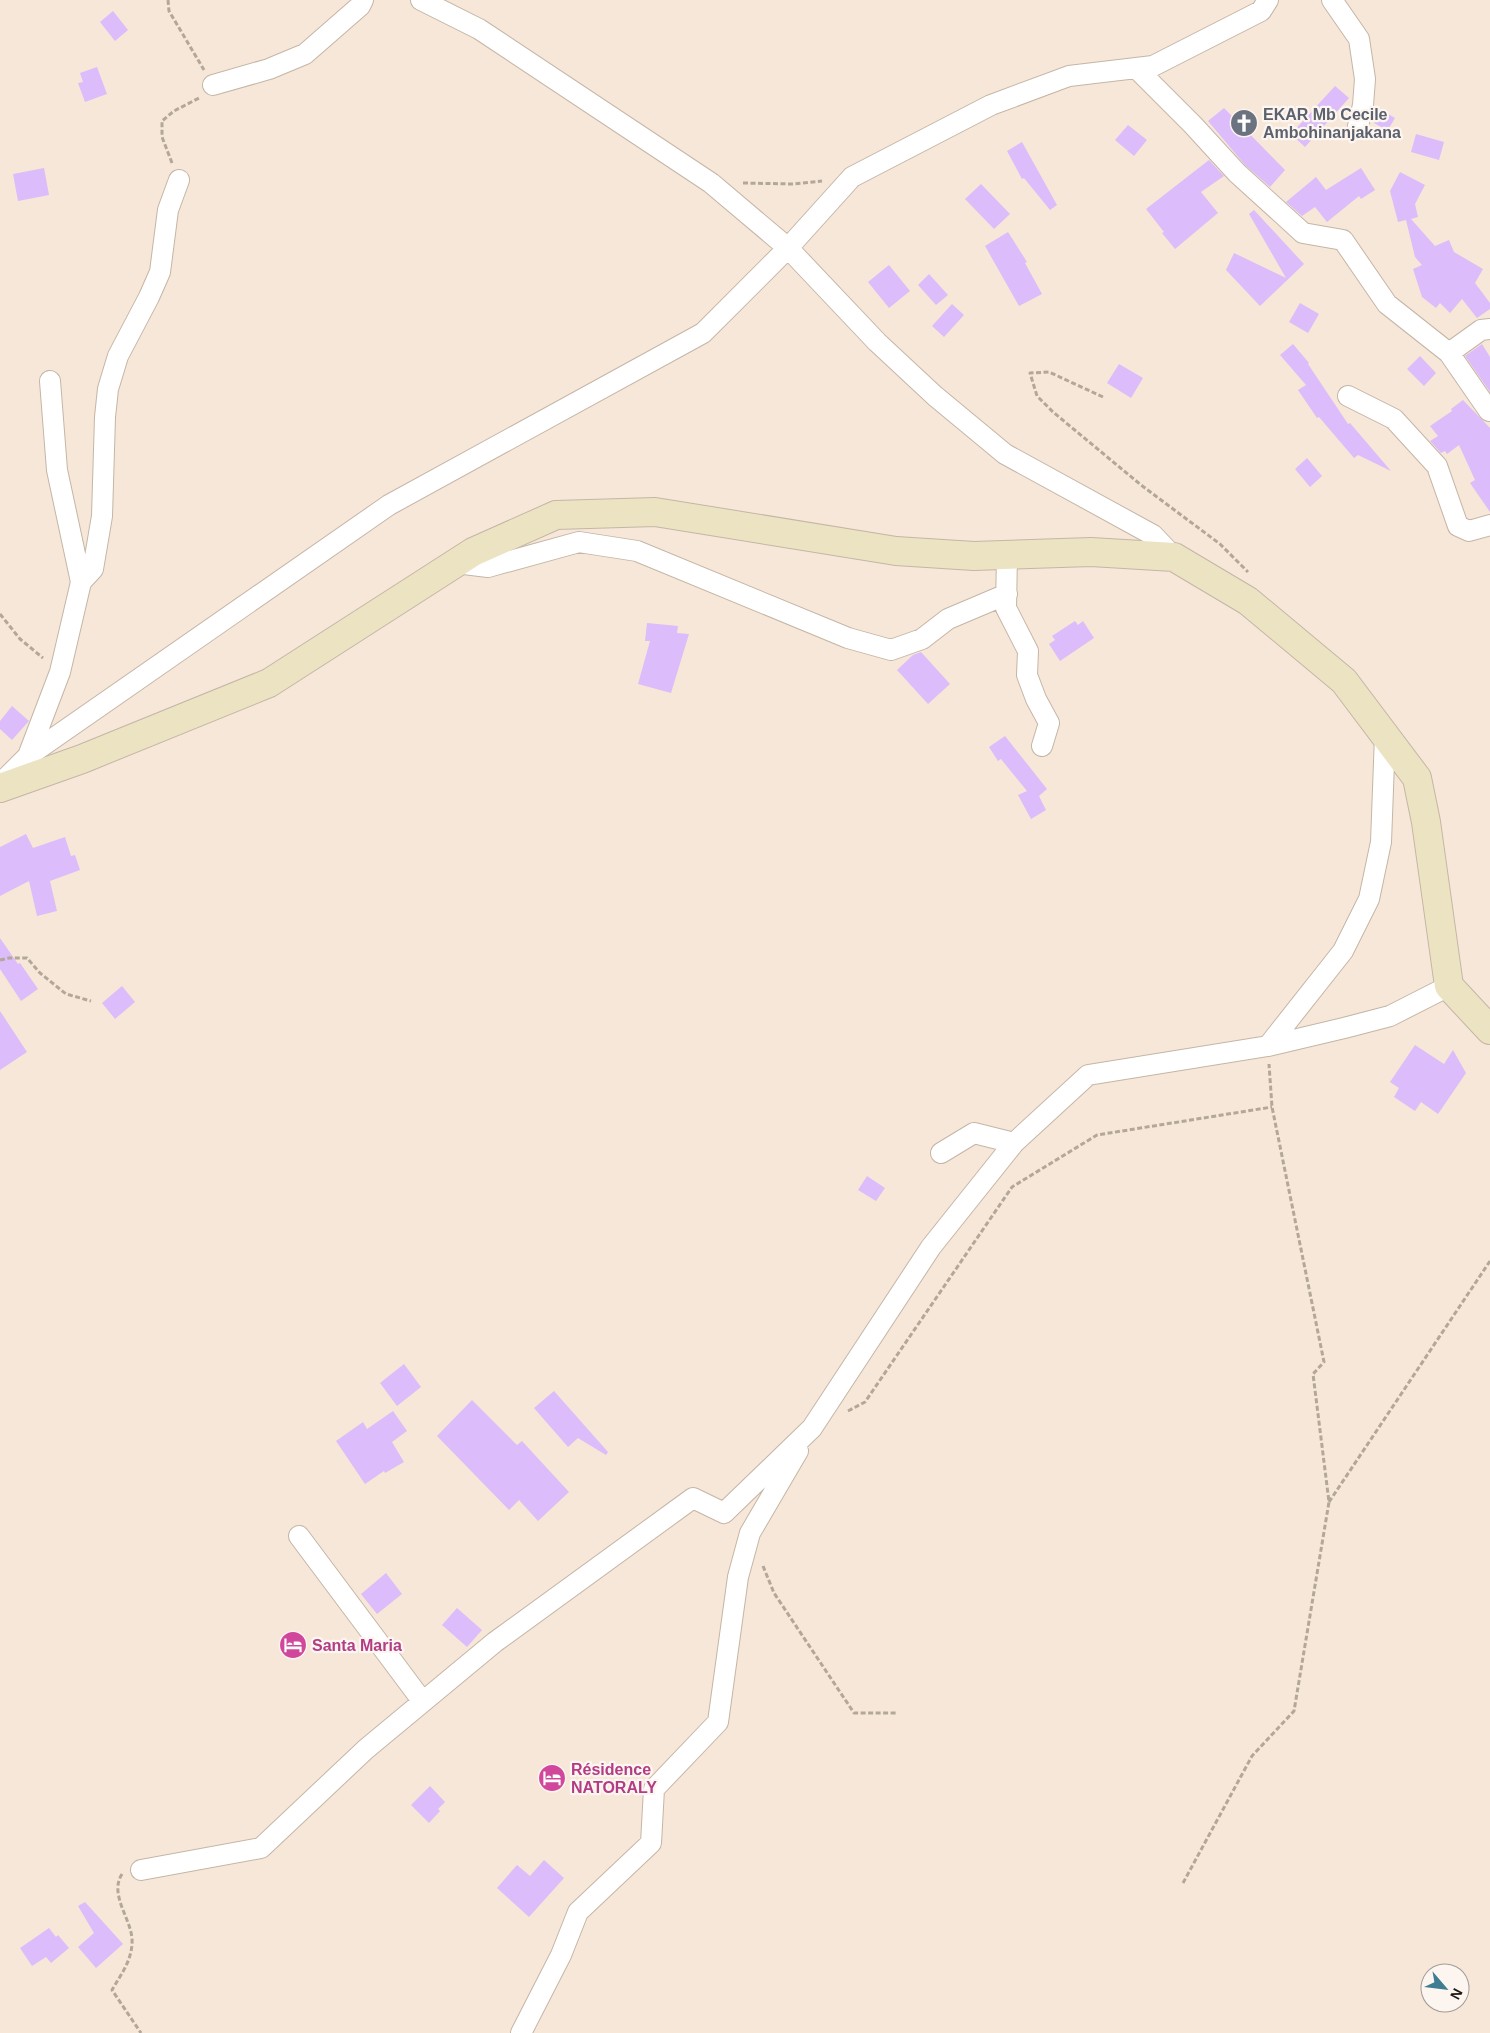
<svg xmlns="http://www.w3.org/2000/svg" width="1490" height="2033" font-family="Arial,sans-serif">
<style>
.building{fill:#dcbcfa}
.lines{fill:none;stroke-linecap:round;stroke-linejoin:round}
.street-casing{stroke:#c4b6a6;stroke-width:22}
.secondary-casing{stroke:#c4b6a6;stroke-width:30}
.path{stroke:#b3a79a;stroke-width:3;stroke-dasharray:5 2.5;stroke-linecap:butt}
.street{stroke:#fff;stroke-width:20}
.secondary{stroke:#ece3c2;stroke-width:28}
.labels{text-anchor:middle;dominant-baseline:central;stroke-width:4.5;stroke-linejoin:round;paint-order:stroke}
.worship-label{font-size:16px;font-weight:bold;fill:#5b616d;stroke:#fdf6f0;text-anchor:start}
.hotel-label{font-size:16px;font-weight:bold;fill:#b23c85;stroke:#fdf6f0;text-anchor:start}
</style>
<rect width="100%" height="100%" fill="#f7e7d8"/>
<path class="building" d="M 113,11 L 128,30 L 115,41 L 100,22 Z
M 97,67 L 107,94 L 85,102 L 78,83 L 83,82 L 80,73 Z
M 1335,86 L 1349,98 L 1305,147 L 1291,134 Z
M 1224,108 L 1285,170 L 1270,187 L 1245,165 L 1208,121 Z
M 1381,110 L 1395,118 L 1389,128 L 1383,128 L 1374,123 Z
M 1128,125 L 1147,140 L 1134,156 L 1115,140 Z
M 1416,134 L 1444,142 L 1439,160 L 1411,152 Z
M 1022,142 L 1057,205 L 1050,210 L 1024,178 L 1022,179 L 1007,151 Z
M 1209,160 L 1224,176 L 1201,192 L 1218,213 L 1175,249 L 1162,233 L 1164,232 L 1146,209 Z
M 44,168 L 49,195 L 18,201 L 13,174 Z
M 1361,168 L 1375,190 L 1361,199 L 1359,196 L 1327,222 L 1315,207 L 1302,216 L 1286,202 L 1316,177 L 1326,190 Z
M 1400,172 L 1425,185 L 1415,204 L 1418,217 L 1411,219 L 1435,246 L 1449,240 L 1454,252 L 1483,269 L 1475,283 L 1490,303 L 1490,309 L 1477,318 L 1462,299 L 1450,313 L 1440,303 L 1436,308 L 1422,297 L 1413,269 L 1422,265 L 1415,257 L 1406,220 L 1398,222 L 1390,191 Z
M 981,184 L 1010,214 L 994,229 L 965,199 Z
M 1254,210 L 1304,264 L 1260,306 L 1226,270 L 1234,253 L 1286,278 L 1249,214 Z
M 1008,232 L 1027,262 L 1025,263 L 1042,294 L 1019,306 L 985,246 Z
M 889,265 L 910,291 L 889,308 L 868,282 Z
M 929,274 L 948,295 L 936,305 L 918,285 Z
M 1300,303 L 1319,314 L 1308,333 L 1289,322 Z
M 952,304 L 964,315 L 944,337 L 932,326 Z
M 1293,344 L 1309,363 L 1308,364 L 1348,424 L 1350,423 L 1391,471 L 1358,455 L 1354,458 L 1319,417 L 1317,418 L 1298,390 L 1306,385 L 1280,355 Z
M 1482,344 L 1490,357 L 1490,392 L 1465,356 Z
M 1420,356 L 1436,373 L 1424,386 L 1407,369 Z
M 1119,364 L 1143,378 L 1131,398 L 1107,383 Z
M 1463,400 L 1490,428 L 1490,512 L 1470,483 L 1475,480 L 1459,445 L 1447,454 L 1445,451 L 1441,453 L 1430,441 L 1438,436 L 1430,426 L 1452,411 L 1451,409 Z
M 1307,458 L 1322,476 L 1310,487 L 1295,469 Z
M 1075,621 L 1078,625 L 1083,621 L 1094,638 L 1060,661 L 1049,644 L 1055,640 L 1052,636 Z
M 647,623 L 678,626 L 677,633 L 689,634 L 671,693 L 638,684 L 650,641 L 645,641 Z
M 921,652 L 950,684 L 928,704 L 897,670 L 913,655 Z
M 12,706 L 29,721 L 12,740 L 0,729 L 0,721 Z
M 1005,736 L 1047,789 L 1039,796 L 1046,810 L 1031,819 L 1018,795 L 1027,791 L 1001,759 L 998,761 L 989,747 Z
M 26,834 L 33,848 L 65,837 L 71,856 L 75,855 L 80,870 L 50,881 L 57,911 L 37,916 L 29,881 L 0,896 L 0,847 Z
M 0,938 L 18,964 L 20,963 L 38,989 L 21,1001 L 0,969 Z
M 122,986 L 135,1002 L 115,1019 L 102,1003 Z
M 0,1011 L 27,1052 L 0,1070 Z
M 1415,1045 L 1444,1064 L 1453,1050 L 1466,1073 L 1438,1114 L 1421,1102 L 1415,1111 L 1394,1097 L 1399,1088 L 1390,1082 Z
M 867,1176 L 885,1188 L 876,1201 L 858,1190 Z
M 404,1364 L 421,1387 L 397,1406 L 380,1383 Z
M 554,1391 L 608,1452 L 606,1455 L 578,1438 L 568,1447 L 534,1408 Z
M 472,1400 L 517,1445 L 522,1441 L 569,1492 L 538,1521 L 519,1500 L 509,1510 L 437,1436 Z
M 393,1411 L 407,1431 L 392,1442 L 404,1462 L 385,1473 L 384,1471 L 365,1484 L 336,1441 L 363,1422 L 367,1429 Z
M 386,1573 L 402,1594 L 377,1614 L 361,1594 Z
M 457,1608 L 482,1630 L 467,1647 L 442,1625 Z
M 430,1786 L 445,1802 L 438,1809 L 440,1811 L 429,1823 L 411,1805 Z
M 544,1860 L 564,1878 L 529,1917 L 497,1888 L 517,1865 L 530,1876 Z
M 85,1902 L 123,1944 L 96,1968 L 78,1947 L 94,1933 L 78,1906 Z
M 49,1928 L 56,1937 L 58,1935 L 69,1948 L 51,1963 L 46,1957 L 32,1966 L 20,1948 Z"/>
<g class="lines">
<g class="street-casing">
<path id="street" d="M 421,0 L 479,29 L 711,183 L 788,248 L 877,342 L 935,396 L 1005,454 L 1153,535 L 1174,557
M 1332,0 L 1359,39 L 1365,79 L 1363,105 L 1358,126
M 1136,68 L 1193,125 L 1237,173 L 1303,233 L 1343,240 L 1387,304 L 1449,353 L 1489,411
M 213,85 L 269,69 L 305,54 L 360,6 L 363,0
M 1449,353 L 1481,330 L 1490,329
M 1348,396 L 1394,419 L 1437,466 L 1458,526 L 1469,531 L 1490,525
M 1007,555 L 1006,608 L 1028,651 L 1027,675 L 1036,699 L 1049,723 L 1042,746
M 456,563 L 488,567 L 579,542 L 637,551 L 848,638 L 891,650 L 922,639 L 948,619 L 1007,594
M 81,582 L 93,569 L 102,516 L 105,417 L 108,389 L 118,356 L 149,297 L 160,272 L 168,210 L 179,180
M 28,756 L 60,672 L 81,582 L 57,470 L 50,381
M 0,784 L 28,756 L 389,505 L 703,333 L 788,248 L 852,177 L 991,105 L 1069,76 L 1153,66 L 1261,11 L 1268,0
M 1268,1046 L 1344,1028 L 1390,1016 L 1449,986
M 941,1153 L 974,1133 L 1014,1143
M 299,1536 L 423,1702
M 141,1870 L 261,1848 L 366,1749 L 495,1642 L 693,1498 L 724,1513 L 812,1428 L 931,1247 L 1014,1143 L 1088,1075 L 1268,1046 L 1343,951 L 1369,899 L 1381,842 L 1385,736
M 521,2033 L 561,1955 L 578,1912 L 651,1843 L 654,1789 L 718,1722 L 738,1577 L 750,1533 L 798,1451"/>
</g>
<g class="secondary-casing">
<path id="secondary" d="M 0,788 L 82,759 L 269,683 L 473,552 L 556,515 L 655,512 L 896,551 L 974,556 L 1091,552 L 1174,557 L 1248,601 L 1344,681 L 1417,778 L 1426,822 L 1449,986 L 1490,1030"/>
</g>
<path class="path" d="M 168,0 L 169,11 L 204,70
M 172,163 L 162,137 L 162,121 L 174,111 L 199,98
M 743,183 L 793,184 L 822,181
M 1103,397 L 1049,372 L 1030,373 L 1037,396 L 1053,412 L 1141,485 L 1220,544 L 1248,572
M 0,614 L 20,639 L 43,658
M 0,960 L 9,958 L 27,958 L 40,973 L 66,994 L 91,1001
M 848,1411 L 865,1402 L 1012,1187 L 1097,1135 L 1272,1107
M 1329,1502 L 1490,1261
M 763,1566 L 774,1593 L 854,1713 L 897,1713
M 122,1874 C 108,1896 134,1921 132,1944 C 131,1962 120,1976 112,1990 L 141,2033
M 1183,1883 L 1252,1756 L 1294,1711 L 1329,1502 L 1313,1374 L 1324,1362 L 1272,1107 L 1269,1064"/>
<use href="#street" class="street"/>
<use href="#secondary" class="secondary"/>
</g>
<defs>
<g id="church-disc" transform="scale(1.4375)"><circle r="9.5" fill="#6b7280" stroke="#fdf6f0"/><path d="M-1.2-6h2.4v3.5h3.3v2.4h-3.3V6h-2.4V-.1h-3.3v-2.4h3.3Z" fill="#fff"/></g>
<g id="hotel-disc" transform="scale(1.4375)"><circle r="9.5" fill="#d1479c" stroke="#fdf6f0"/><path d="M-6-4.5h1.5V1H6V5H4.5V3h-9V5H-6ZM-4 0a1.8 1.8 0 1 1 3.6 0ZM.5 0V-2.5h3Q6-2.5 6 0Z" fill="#fff"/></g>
</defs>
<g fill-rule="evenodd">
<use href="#church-disc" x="1244" y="123"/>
<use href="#hotel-disc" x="293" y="1645"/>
<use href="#hotel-disc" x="552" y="1778"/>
</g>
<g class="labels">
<g class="worship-label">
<text x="1263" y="114">EKAR Mb Cecile<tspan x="1263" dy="18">Ambohinanjakana</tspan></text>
</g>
<g class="hotel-label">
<text x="312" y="1645">Santa Maria</text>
<text x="571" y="1769">Résidence<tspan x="571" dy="18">NATORALY</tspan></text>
</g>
</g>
<g transform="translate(1445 1988) rotate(118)"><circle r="24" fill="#fdf6f0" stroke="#a39d97"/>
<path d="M0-4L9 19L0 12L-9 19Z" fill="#3f7e92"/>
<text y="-8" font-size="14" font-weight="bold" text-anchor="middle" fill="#1d1812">N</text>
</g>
</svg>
